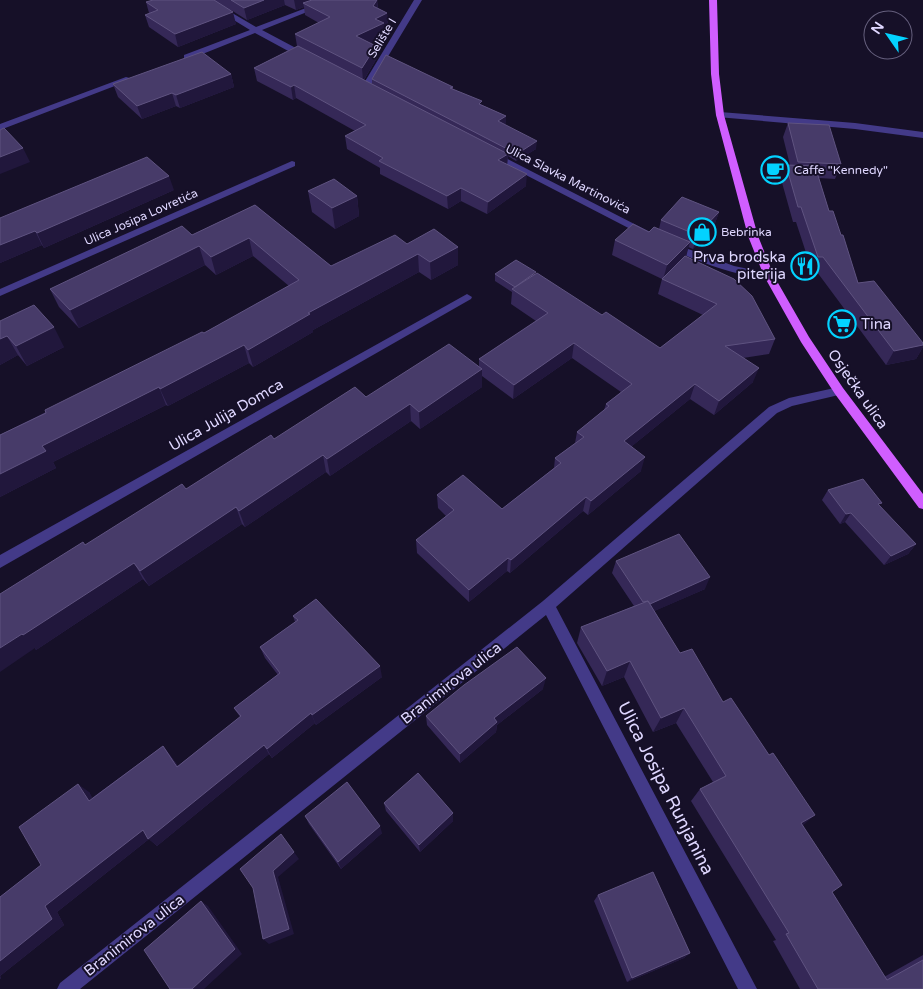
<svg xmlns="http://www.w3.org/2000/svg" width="923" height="989" font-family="'Varela Round',sans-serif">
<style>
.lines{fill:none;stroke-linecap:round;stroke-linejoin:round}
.service{fill:#433a88;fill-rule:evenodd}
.minor{fill:#433a88;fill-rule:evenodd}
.primary{fill:#d05eff;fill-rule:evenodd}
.wall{fill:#352857}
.shaded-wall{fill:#21173c}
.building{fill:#473b69;stroke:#5f5380}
.labels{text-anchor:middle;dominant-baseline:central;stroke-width:4;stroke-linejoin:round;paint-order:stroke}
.far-street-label{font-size:12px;fill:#dfd7ff;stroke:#161028}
.far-poi-label{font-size:12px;fill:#dfd7ff;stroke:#161028;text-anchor:start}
.poi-label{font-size:15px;fill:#dfd7ff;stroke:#161028;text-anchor:end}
.street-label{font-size:15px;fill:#dfd7ff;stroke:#161028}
.near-street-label{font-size:18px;fill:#dfd7ff;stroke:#161028}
</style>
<rect width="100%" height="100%" fill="#161028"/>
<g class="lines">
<path class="service" d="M 720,112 L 855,123 L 923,132 L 923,138 L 855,129 L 717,117 L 716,115 Z"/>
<path class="minor" d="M 201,0 L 210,0 L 256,27 L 327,0 L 337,0 L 262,30 L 309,55 L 309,59 L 303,59 L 255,33 L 190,59 L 184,59 L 184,55 L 250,30 Z
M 414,0 L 422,0 L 369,88 L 362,90 L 361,88 Z
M 126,77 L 133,79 L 0,130 L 0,124 Z
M 494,152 L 648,231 L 650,233 L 648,235 L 642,235 L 491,157 L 491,153 Z
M 292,161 L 295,162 L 295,166 L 0,296 L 0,289 Z
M 672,243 L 734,266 L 769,273 L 774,276 L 769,279 C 733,275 701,263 669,248 L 667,246 Z
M 467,294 L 472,297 L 471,299 L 0,568 L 0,555 Z
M 839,387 L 845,391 L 843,394 L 792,406 L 777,413 L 556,607 L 757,989 L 738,989 L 546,615 L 80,989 L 57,989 L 60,983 L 543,601 L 769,407 L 789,398 Z"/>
<path class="primary" d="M 709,0 L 717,0 L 719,74 L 724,115 L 758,236 L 774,276 L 809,337 L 843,388 L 923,494 L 923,509 L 919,508 L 835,394 L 801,342 L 764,276 L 748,236 L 716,115 L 711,74 Z"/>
</g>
<path class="wall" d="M 153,0 L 377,0 L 378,8 L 387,13 L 388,25 L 385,27 L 385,36 L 370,43 L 376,46 L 377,58 L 364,80 L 372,84 L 372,79 L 453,87 L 453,89 L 482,105 L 506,116 L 506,123 L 504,124 L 536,149 L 516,161 L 508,156 L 507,164 L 526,186 L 487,214 L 461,201 L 448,209 L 380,174 L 380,168 L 347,149 L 345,136 L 355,131 L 296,98 L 293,100 L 257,81 L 254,68 L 297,46 L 295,34 L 319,23 L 305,15 L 304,7 L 296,10 L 285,5 L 247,20 L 231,10 L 236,24 L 178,47 L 149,27 L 145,15 L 149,13 L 146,2 Z
M 231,74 L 234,87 L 180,108 L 176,106 L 142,119 L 118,97 L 113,84 Z
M 788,123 L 841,164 L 835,179 L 819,178 L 829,211 L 841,235 L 858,283 L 923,343 L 923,347 L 916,359 L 886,365 L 817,272 L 812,271 L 796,222 L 793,222 L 781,179 L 786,165 L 790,165 L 783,137 Z
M 174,190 L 44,248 L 42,245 L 0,263 L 0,218 Z
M 308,191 L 357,196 L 359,216 L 335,229 L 312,212 Z
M 255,205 L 331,266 L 407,244 L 458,247 L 458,265 L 431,280 L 419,272 L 313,330 L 313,332 L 253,367 L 249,363 L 168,406 L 166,405 L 53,462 L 56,468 L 0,497 L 0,435 L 204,333 L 289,286 L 253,256 L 216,275 L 205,265 L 79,328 L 59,307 L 50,289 L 192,235 Z
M 719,212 L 714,226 L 693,249 L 688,247 L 686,256 L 775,339 L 769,354 L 743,358 L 753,382 L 714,415 L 690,399 L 632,446 L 641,471 L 588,515 L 583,511 L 510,573 L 507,571 L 469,602 L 417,553 L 416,540 L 446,516 L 438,508 L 437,495 L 502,509 L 554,468 L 555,458 L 575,443 L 577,432 L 604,410 L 606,404 L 621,392 L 572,358 L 513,399 L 482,376 L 482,387 L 420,429 L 411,421 L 330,476 L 326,472 L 245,527 L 242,524 L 149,586 L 143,579 L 36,650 L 35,648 L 85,545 L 186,489 L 274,439 L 366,397 L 479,367 L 479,359 L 536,321 L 511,304 L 512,292 L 495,281 L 495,274 L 536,274 L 602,315 L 660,348 L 703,315 L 658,294 L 662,279 L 612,255 L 615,240 L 659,229 L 661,220 Z
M 0,321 L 64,347 L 27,366 L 18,355 L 0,365 Z
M 828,490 L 916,544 L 908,554 L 884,565 L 845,522 L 840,524 L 822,500 Z
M 616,561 L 705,589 L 654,611 L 680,653 L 723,702 L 803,825 L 832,892 L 884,977 L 923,955 L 923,989 L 800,989 L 773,941 L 776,940 L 691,801 L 700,789 L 713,782 L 676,723 L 653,732 L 624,677 L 602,686 L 577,643 L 581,627 L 634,606 L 612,573 Z
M 293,616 L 382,677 L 316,725 L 315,723 L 272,758 L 269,754 L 157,846 L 149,839 L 57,912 L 64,925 L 0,976 L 1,978 L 0,979 L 0,897 L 41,865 L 89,792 L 92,798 L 163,746 L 178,766 L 240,717 L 234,708 L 278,675 L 265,658 L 260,647 L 295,622 Z
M 543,689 L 497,725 L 496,732 L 460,763 L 427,725 L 426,716 Z
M 384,803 L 453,821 L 420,852 L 386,811 Z
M 305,816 L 382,833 L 341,869 L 309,824 Z
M 598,895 L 690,953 L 684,958 L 627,982 L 594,901 Z"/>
<path class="shaded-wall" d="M 264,0 L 284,0 L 285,5 L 247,20 L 244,8 Z
M 294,0 L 322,0 L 303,3 L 304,7 L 296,10 Z
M 377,0 L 378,12 L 373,6 Z
M 233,12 L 236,24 L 178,47 L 175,34 Z
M 387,13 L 388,25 L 385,27 L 385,36 L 358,49 L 356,36 L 375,19 Z
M 376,46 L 377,58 L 363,81 L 362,68 Z
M 231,74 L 234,87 L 180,108 L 176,95 Z
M 294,85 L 296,98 L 293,100 L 291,87 Z
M 172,93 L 176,106 L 142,119 L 137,106 Z
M 506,116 L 506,123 L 497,128 L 498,121 Z
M 537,141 L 536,149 L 516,161 L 517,154 Z
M 23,148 L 30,162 L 0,174 L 0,157 Z
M 508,154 L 507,167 L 498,160 Z
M 527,174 L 526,186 L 487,214 L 488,202 Z
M 169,176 L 174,190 L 44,248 L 37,233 Z
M 461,188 L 461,201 L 448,209 L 447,196 Z
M 357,196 L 359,216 L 335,229 L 332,208 Z
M 719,212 L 714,226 L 693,249 L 697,235 Z
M 35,231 L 42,245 L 0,263 L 0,245 Z
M 249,238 L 253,256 L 216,275 L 211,257 Z
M 690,242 L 686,257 L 663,280 L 667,265 Z
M 199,246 L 205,265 L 79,328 L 70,310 Z
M 458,247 L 458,265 L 431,280 L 430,262 Z
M 418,254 L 419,272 L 313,330 L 313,332 L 253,367 L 248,350 L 308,313 Z
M 54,327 L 64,347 L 27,366 L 16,346 Z
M 7,336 L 18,355 L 0,365 L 0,339 Z
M 574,343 L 572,358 L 513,399 L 514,385 Z
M 244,345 L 249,363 L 168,406 L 160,389 Z
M 923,345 L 923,347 L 916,359 L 886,365 L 894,351 Z
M 759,368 L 753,382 L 714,415 L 719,401 Z
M 482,369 L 482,387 L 420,429 L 419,412 Z
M 695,384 L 690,399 L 621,455 L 624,441 Z
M 159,387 L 166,405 L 53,462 L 56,468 L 0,497 L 0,474 L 42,446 Z
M 410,404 L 411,421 L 330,476 L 327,459 Z
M 323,455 L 326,472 L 245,527 L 239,511 Z
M 645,457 L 641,471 L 588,515 L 591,501 Z
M 586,497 L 583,511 L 510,573 L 511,560 Z
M 236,507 L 242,524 L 149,586 L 140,571 Z
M 851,513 L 845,522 L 840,524 L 846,514 Z
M 916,544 L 908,554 L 884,565 L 891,556 Z
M 508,558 L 507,571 L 469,602 L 469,590 Z
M 134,563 L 143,579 L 36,650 L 35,648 L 0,672 L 0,648 Z
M 710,577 L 705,589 L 641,617 L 646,606 Z
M 630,661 L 624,677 L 602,686 L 607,671 Z
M 380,666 L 382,677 L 316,725 L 312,715 Z
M 546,678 L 543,689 L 497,725 L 496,732 L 460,763 L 460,754 L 494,718 Z
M 684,708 L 676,723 L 653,732 L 661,718 Z
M 311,713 L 315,723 L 272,758 L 267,749 Z
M 264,745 L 269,754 L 157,846 L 149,839 L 57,912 L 64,925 L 0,976 L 1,978 L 0,979 L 0,961 L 45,906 L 143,830 Z
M 163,746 L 170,755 L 185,776 L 177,767 Z
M 78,784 L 89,792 L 99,809 L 89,801 Z
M 453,813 L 453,821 L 420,852 L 419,845 Z
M 815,815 L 801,827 L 801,823 Z
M 380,826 L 382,833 L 341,869 L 338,862 Z
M 294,852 L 299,859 L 278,877 L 294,934 L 269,944 L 263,939 L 273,871 Z
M 201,901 L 208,906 L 242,954 L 204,989 L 192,989 Z
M 690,953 L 684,958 L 627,982 L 632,978 Z"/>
<path class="building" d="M 153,0 L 214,0 L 233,12 L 175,34 L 145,15 L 158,10 L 146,2 Z
M 231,0 L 264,0 L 244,8 Z
M 312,0 L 377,0 L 373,6 L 387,13 L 375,19 L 384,23 L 356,36 L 376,46 L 362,68 L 295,34 L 330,17 L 303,3 Z
M 298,46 L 508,154 L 498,160 L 527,174 L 488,202 L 461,188 L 447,196 L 379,161 L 383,158 L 345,136 L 366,125 L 294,85 L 291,87 L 254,68 Z
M 202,52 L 231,74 L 176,95 L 172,93 L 137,106 L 113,84 Z
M 386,55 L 453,87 L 450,88 L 482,101 L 479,104 L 506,116 L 498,121 L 537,141 L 517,154 L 372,79 Z
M 788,123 L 829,125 L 841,164 L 798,162 Z
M 4,128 L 23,148 L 0,157 L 0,130 Z
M 147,157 L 169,176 L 37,233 L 35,231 L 0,245 L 0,218 Z
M 786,165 L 815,166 L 829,211 L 833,211 L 841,235 L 843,235 L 858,283 L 874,281 L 923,343 L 923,345 L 894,351 L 823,257 L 818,257 L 801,207 L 798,207 Z
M 334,179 L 357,196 L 332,208 L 308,191 Z
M 682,197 L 719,212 L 697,235 L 661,220 Z
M 255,205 L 331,266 L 395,235 L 407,244 L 434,229 L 458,247 L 430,262 L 418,254 L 308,313 L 310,314 L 248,350 L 244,345 L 160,389 L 159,387 L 42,446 L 46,451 L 0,474 L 0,435 L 46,413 L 45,410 L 202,332 L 204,333 L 299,280 L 249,238 L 211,257 L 199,246 L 70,310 L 50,289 L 182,226 L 192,235 Z
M 633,224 L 649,232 L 654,227 L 690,242 L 667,265 L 615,240 Z
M 685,256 L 734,279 L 752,296 L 775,339 L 725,346 L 759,368 L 719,401 L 695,384 L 624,441 L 645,457 L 591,501 L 586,497 L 511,560 L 508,558 L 469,590 L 416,540 L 454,510 L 437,495 L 463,475 L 502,509 L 561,463 L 555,458 L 584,437 L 577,432 L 609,406 L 606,404 L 632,384 L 574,343 L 514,385 L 479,359 L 548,313 L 512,289 L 537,273 L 602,315 L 606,312 L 660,348 L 717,304 L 662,279 Z
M 516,260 L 536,272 L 515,287 L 495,274 Z
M 34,305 L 54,327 L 16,346 L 7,336 L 0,339 L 0,321 Z
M 449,344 L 482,369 L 419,412 L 410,404 L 327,459 L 323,455 L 239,511 L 236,507 L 140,571 L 134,563 L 23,635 L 22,634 L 0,648 L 0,594 L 83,542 L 85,545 L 182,484 L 186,489 L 271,435 L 274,439 L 355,387 L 366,397 Z
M 863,479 L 882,503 L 878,504 L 916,544 L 891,556 L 851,513 L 846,514 L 828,490 Z
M 679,534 L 710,577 L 650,604 L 648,601 L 643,602 L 616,561 Z
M 316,599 L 380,666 L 312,715 L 311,713 L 267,749 L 264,745 L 148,839 L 143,830 L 45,906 L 52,919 L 0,961 L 0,897 L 41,865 L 19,827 L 78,784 L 89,801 L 163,746 L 177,767 L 241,716 L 234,708 L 280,673 L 260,647 L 298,620 L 293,616 Z
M 648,601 L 680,653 L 692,649 L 723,702 L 731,698 L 769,755 L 773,753 L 815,815 L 801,823 L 842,885 L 832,892 L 887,980 L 923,960 L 923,989 L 818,989 L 786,934 L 789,933 L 700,789 L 726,776 L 684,708 L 661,718 L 630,661 L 607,671 L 581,627 Z
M 517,647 L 546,678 L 494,718 L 497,722 L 460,754 L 426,716 L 464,685 Z
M 418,773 L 453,813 L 419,845 L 384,803 Z
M 347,782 L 380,826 L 338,862 L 305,816 Z
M 281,834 L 294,852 L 273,871 L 289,929 L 263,939 L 253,888 L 240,869 Z
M 653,872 L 690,953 L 632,978 L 598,895 Z
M 201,901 L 235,949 L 192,989 L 170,989 L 144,950 Z"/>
<defs>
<g id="cafe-ring" transform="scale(1.4375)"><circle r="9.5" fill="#161028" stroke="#03d2ff" stroke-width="1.5"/><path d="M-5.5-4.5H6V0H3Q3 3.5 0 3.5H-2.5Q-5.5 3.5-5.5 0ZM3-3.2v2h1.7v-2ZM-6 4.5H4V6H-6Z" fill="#03d2ff"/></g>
<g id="shop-ring" transform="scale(1.4375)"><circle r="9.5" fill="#161028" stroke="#03d2ff" stroke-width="1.5"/><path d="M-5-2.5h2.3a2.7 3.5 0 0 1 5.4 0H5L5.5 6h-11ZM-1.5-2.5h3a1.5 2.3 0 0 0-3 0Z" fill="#03d2ff"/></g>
<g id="restaurant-ring" transform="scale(1.4375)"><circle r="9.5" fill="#161028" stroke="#03d2ff" stroke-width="1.5"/><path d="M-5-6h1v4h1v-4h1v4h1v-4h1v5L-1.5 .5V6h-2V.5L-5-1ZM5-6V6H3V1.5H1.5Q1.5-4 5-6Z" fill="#03d2ff"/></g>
<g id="supermarket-ring" transform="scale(1.4375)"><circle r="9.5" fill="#161028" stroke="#03d2ff" stroke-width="1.5"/><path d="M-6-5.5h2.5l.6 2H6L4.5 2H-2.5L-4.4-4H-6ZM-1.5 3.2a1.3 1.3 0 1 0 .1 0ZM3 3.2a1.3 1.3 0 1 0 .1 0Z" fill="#03d2ff"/></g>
</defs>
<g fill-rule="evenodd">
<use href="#cafe-ring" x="775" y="170"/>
<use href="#shop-ring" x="702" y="232"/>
<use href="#restaurant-ring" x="805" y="266"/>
<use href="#supermarket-ring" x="842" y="324"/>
</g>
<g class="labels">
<g class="far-street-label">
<text transform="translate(382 38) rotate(-59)">Selište I</text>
<text transform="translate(568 179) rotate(27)">Ulica Slavka Martinovića</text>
<text transform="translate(141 217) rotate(-24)">Ulica Josipa Lovretića</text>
</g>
<g class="far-poi-label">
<text x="794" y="170">Caffe "Kennedy"</text>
<text x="721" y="232">Bebrinka</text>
</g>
<g class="poi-label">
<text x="786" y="257">Prva brodska<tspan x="786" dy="17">piterija</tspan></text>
<text x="861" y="324" text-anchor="start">Tina</text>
</g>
<g class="street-label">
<text transform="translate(858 389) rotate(55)">Osječka ulica</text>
<text transform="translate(226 415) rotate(-30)">Ulica Julija Domca</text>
<text transform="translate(451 683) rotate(-38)">Branimirova ulica</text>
<text transform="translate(134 935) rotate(-38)">Branimirova ulica</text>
</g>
<g class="near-street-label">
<text transform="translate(666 788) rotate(63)">Ulica Josipa Runjanina</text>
</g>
</g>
<g transform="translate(888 35) rotate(304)"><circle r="24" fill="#161028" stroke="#66607e"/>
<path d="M0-4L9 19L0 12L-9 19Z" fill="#03d2ff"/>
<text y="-8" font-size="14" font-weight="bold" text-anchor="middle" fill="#dfd7ff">N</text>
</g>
</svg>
